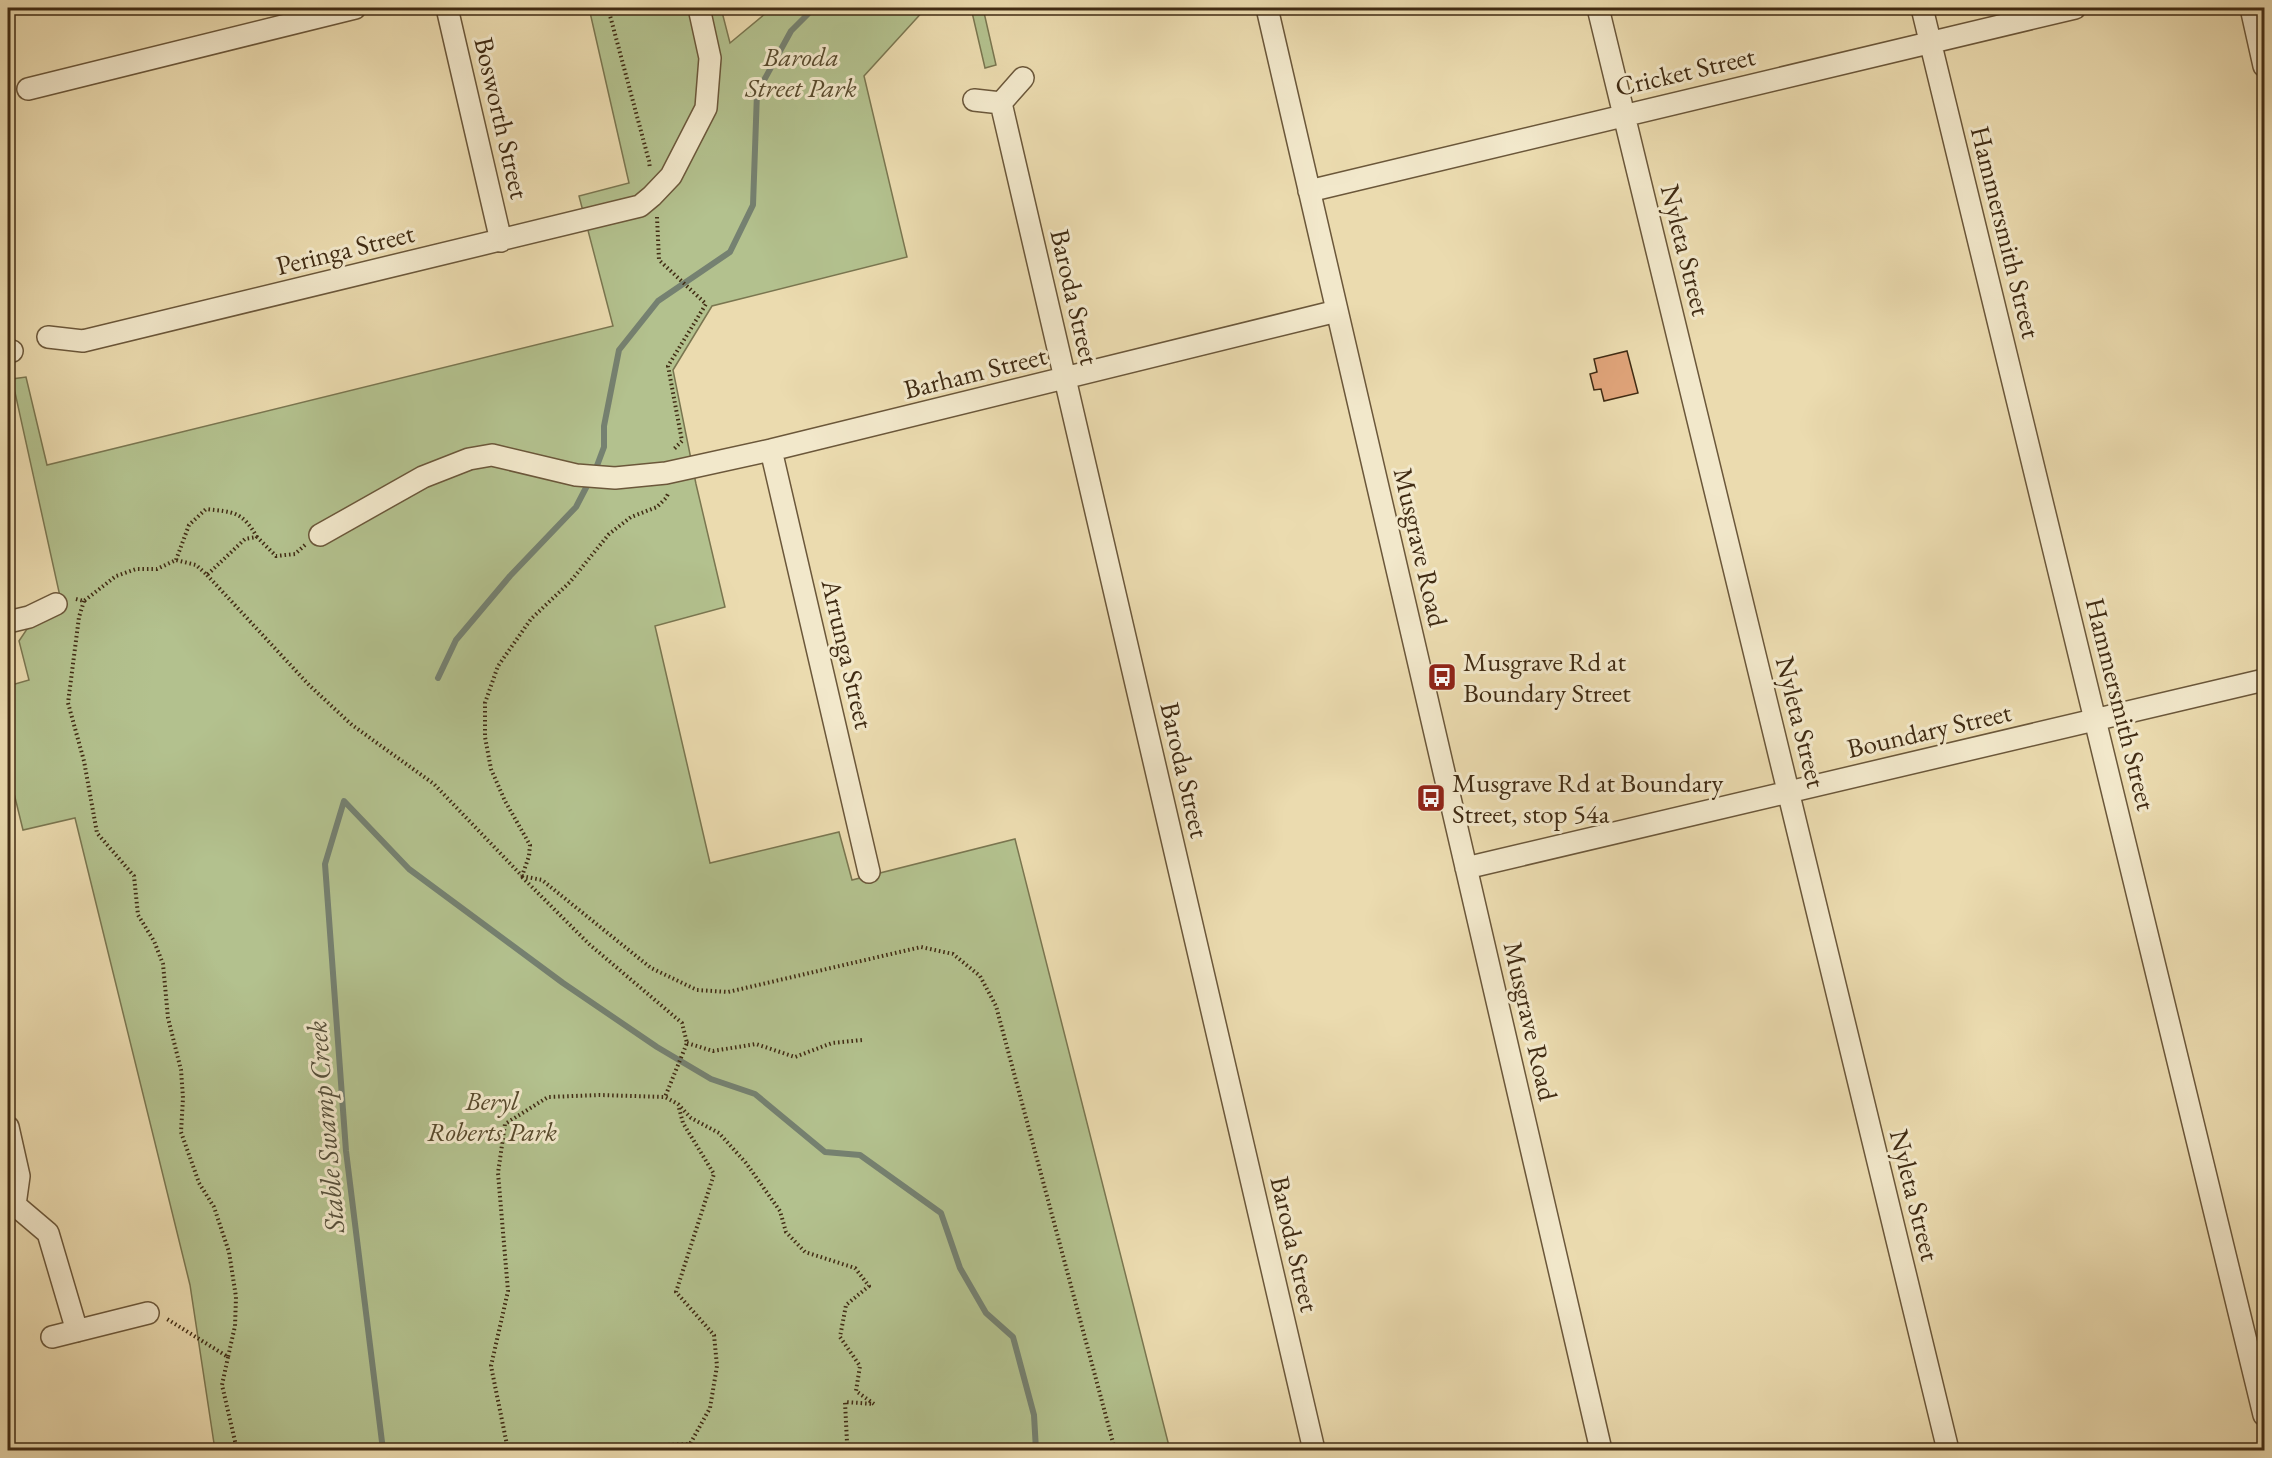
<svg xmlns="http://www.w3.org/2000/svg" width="2272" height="1458" font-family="'EB Garamond',serif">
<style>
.green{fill:#b3c18e;stroke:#7a7650;stroke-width:1.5}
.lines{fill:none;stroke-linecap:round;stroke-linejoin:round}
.stream{stroke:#758171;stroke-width:6}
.building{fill:#e0a47a;stroke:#402b13;stroke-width:1.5}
.minor-casing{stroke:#6b573a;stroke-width:24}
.path{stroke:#402b13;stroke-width:4;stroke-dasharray:1.5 3;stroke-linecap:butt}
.minor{stroke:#f2e8cb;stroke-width:21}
.labels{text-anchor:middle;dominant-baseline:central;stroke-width:6;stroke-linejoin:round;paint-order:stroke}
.park-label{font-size:27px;font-style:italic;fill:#57492c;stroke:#f2e8cb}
.street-label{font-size:27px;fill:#402b13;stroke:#f2e8cb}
.poi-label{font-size:27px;fill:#402b13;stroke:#f2e8cb;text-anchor:start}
.water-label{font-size:28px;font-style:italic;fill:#564f3a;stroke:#f2e8cb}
</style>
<rect width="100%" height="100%" fill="#ebdbaf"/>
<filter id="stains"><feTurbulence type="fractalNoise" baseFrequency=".00333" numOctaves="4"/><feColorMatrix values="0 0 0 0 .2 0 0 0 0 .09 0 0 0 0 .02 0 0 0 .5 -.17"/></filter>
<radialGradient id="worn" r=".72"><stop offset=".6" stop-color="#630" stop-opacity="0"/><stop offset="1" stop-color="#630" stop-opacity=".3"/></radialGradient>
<path class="green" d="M 589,8 L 721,8 L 730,43 L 772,8 L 926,8 L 864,76 L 907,257 L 712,306 L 673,370 L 696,484 L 725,607 L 655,626 L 710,863 L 839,832 L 852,880 L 1015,839 L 1170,1450 L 215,1450 L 190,1285 L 75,818 L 23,830 L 8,769 L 8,686 L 29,680 L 19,641 L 27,629 L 63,610 L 12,379 L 26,377 L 47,465 L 613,326 L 579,196 L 629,183 Z
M 971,8 L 983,8 L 996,65 L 985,68 Z"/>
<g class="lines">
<path class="stream" d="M 595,471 L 604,447 L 604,426 L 619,350 L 658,301 L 730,252 L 753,205 L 757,93 L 791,31 L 814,8
M 438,678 L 456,640 L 510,576 L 576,507 L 590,480
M 383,1450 L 346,1151 L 325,864 L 344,801 L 409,869 L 563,983 L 657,1047 L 711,1079 L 755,1094 L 825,1152 L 860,1155 L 941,1213 L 960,1268 L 986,1313 L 1013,1337 L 1034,1415 L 1036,1450"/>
</g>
<path class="building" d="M 1627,351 L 1638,393 L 1604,401 L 1601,389 L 1594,390 L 1590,374 L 1597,372 L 1594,359 Z"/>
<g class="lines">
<g class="minor-casing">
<path id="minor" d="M 447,8 L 501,241
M 1267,8 L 1601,1450
M 1598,8 L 1948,1450
M 1922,8 L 2264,1415
M 2251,8 L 2264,66
M 28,89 L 355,8
M 974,100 L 1001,103 L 1023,78
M 1001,103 L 1314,1450
M 1309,191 L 2075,8
M 48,337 L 83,341 L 640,206 L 652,196 L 671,176 L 706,108 L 710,58 L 699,8
M 8,352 L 12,351
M 771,450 L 869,872
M 320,535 L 423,477 L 469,459 L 492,455 L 576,475 L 615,478 L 666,473 L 771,450 L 1337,311
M 8,622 L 29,617 L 56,604
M 1466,868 L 2264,680
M 8,1127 L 19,1176 L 15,1205 L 8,1210
M 15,1205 L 48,1233 L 77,1331
M 52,1337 L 148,1313"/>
</g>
<path class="path" d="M 608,8 L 649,161 L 650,169
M 657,217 L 659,260 L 706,304 L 668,366 L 682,441 L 673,450
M 176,560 L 189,525 L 206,509 C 233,512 242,511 257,537
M 207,575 L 309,685 L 352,725 L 434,784 L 522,876 L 529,856 L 530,845 L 505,801 L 491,769 L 485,737 L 485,703 L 498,666 L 531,619 L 570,582 L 609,534 L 631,517 L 657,507 L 666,498 L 668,494
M 76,599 L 84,601 L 116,576 L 136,569 L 157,569 L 176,560 L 196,565 L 207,575 L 245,539 L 257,537 L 276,556 L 295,554 L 305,545
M 84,601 L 79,617 L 68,703 L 84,761 L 97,833 L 134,876 L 138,915 L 154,941 L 163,964 L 168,1018 L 181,1070 L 183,1098 L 181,1132 L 199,1183 L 214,1207 L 229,1252 L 236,1297 L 235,1326 L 228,1357 L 167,1319
M 522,876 L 542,880 L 651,968 L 697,990 L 728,992 L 921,947 L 953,954 L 980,976 L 996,1006 L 1115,1450
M 522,877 L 589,944 L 682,1023 L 687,1043 L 665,1097
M 687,1043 L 713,1051 L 756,1044 L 795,1057 L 832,1043 L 862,1040
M 679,1108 L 683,1123 L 714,1174 L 676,1292 L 714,1335 L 717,1366 L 710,1408 L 690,1444
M 228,1357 L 222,1385 L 237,1450
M 508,1450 L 491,1366 L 508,1291 L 498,1173 L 505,1124 L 548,1097 L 600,1095 L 665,1097 L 678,1104 L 691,1118 L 719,1133 L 746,1163 L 780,1211 L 786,1232 L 805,1252 L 855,1268 L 869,1286 L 846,1305 L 840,1337 L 860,1366 L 856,1391 L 874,1404 L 845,1402 L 847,1442 L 850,1450
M 637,1450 L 665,1445 L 690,1444 L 690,1450"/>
<use href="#minor" class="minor"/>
</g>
<defs>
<g id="bus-square" transform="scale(1.5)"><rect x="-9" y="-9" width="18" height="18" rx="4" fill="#8f2418" stroke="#f2e8cb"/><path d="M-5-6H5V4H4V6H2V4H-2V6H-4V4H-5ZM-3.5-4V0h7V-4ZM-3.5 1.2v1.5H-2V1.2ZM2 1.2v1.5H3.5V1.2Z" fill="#fff"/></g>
</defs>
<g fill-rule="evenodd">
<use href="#bus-square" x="1442" y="677"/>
<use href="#bus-square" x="1431" y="798"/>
</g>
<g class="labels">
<g class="park-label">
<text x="801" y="56">Baroda<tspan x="801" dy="31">Street Park</tspan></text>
<text x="492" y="1100">Beryl<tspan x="492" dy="31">Roberts Park</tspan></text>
</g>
<g class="street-label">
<text transform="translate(1685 71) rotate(-13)">Cricket Street</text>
<text transform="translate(502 118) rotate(77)">Bosworth Street</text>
<text transform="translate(2006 232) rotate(76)">Hammersmith Street</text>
<text transform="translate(345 249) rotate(-14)">Peringa Street</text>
<text transform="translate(1686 250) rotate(76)">Nyleta Street</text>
<text transform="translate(1075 297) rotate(77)">Baroda Street</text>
<text transform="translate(975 372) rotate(-14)">Barham Street</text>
<text transform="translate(1421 547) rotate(77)">Musgrave Road</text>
<text transform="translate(848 654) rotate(77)">Arrunga Street</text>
<text transform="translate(2121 704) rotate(76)">Hammersmith Street</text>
<text transform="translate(1801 722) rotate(76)">Nyleta Street</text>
<text transform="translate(1929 730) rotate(-13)">Boundary Street</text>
<text transform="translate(1185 770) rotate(77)">Baroda Street</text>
<text transform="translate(1531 1021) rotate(77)">Musgrave Road</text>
<text transform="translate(1915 1195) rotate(76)">Nyleta Street</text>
<text transform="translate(1295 1244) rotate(77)">Baroda Street</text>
</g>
<g class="poi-label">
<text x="1463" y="661">Musgrave Rd at<tspan x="1463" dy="31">Boundary Street</tspan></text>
<text x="1452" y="782">Musgrave Rd at Boundary<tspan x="1452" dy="31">Street, stop 54a</tspan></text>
</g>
<g class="water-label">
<text transform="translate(325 1127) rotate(-95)">Stable Swamp Creek</text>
</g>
</g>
<rect width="2272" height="1458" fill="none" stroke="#ebdbaf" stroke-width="30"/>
<rect x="9" y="9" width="2254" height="1440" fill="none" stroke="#402b13" stroke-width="3"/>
<rect x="15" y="15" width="2242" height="1428" fill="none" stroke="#402b13" stroke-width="1.5"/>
<rect width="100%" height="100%" filter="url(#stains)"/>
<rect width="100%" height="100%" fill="url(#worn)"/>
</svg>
